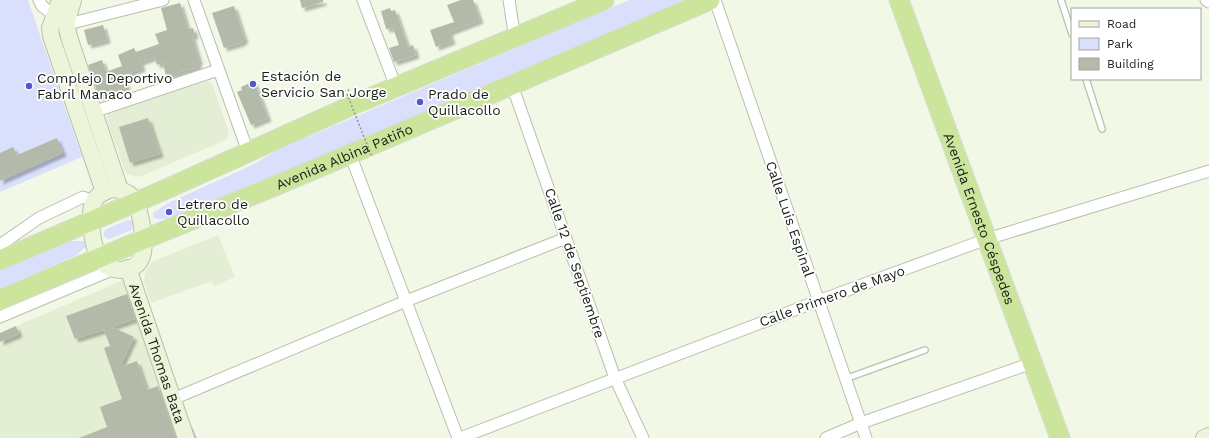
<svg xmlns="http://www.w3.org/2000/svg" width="1209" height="438" font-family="'Work Sans',sans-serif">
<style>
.built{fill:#e4eed5}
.green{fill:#dae0fc}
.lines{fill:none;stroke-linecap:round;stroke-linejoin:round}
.stream{stroke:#b2b9e7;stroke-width:3}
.building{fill:#b3baa9;filter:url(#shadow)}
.service-casing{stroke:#b9c0af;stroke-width:8}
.minor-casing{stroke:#b9c0af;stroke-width:13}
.secondary-casing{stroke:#b9c0af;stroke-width:18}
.trunk-casing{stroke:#dadbda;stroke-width:21}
.path{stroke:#909689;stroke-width:1.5;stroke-dasharray:2 2;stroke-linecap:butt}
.service{stroke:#fff;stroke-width:5.5}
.minor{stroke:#fff;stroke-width:11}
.secondary{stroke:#ecf5da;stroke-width:16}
.trunk{stroke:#cbe69c;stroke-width:19}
.path-bridge{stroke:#909689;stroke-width:1.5;stroke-dasharray:2 2;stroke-linecap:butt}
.poi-dot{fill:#5557ce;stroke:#fff;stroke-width:1.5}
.labels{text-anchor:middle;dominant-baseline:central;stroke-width:3.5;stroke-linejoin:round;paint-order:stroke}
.poi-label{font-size:14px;fill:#1a1d16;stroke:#fff;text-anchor:start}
.street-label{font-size:14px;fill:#1a1d16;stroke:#fff}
</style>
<defs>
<filter id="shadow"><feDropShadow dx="3.5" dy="3.5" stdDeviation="1" flood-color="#0004"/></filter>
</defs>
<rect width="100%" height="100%" fill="#f1f8e6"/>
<path class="built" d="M 207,81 L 212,83 L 229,133 L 226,140 L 139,177 L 126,174 L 106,118 L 109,112 Z
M 218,235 L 235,277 L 214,286 L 212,281 L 151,303 L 144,281 L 146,270 L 153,261 Z
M 126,279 L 180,438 L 0,438 L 0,333 Z"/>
<path class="green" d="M 0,0 L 28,0 L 82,157 L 0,192 Z
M 629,0 L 687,0 L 177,218 L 157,219 L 153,217 L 153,213 L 168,203 L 248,167 L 282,148 Z
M 127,220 L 132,221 L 134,224 L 132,230 L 109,239 L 103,236 L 105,230 Z
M 69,241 L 86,241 L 88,245 L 75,256 L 0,289 L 0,270 Z"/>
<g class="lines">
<path class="stream" d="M 191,428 L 195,438"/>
</g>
<path class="building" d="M 300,0 L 323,0 L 323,2 L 302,8 Z
M 461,0 L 473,0 L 480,20 L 449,32 L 452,41 L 436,47 L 430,30 L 454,22 L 447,5 Z
M 180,3 L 188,29 L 193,28 L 195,35 L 192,36 L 199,60 L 197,67 L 166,76 L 163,63 L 157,65 L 154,57 L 140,62 L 142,68 L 123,76 L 127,87 L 99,97 L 88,65 L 102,60 L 106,72 L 122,66 L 118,55 L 134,48 L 136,52 L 159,44 L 155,34 L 167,30 L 161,8 Z
M 234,6 L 245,40 L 242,40 L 243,42 L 224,48 L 212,13 Z
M 390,8 L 391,11 L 395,10 L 408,47 L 413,45 L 416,55 L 394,62 L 389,48 L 399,45 L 393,28 L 386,29 L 381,11 Z
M 103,25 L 107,40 L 88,45 L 84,30 Z
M 254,81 L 268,118 L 251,125 L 237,92 L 242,90 L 241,87 Z
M 148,118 L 160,154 L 130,163 L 119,127 Z
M 57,138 L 63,153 L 0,181 L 0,153 L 13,147 L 17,155 Z
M 127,294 L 135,319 L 112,327 L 134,337 L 120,367 L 137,361 L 147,390 L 158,386 L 176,438 L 79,438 L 107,427 L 100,407 L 122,399 L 104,348 L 110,346 L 104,330 L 75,339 L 66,316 Z
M 16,326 L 19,334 L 0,342 L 0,333 Z"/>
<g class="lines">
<g class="service-casing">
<path id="service" d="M 1061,0 L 1072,34
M 1086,79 L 1102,129
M 845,379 L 925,350"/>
</g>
<g class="minor-casing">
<path id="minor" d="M 39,0 L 42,6 L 54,15 L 76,22 L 163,0
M 194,0 L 248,152
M 363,0 L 396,87
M 509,0 L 515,39
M 715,0 L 866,438
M 1206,0 L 1209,2
M 512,85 L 615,378 L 643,438
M 93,112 L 218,70
M 350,154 L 458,438
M 0,245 L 39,218 L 83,197 L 93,201
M 0,317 L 114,269
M 173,399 L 406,301 L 566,238
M 460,438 L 818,301 L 987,239 L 1209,171
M 826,438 L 861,423 L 1032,363"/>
</g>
<g class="secondary-casing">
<g id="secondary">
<path d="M 60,0 L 50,28 L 51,36 L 104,192"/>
<path d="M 73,0 L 66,25 L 70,40 L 120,190"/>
<path d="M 111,189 C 120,189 129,192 135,200 C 139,206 139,214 141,220 C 144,239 150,267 123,270 C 113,270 104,266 99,258 C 93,247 87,212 94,201 C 97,195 104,192 111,189 Z"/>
<path id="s1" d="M 128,268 L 186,438"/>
<path d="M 1204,438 L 1209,436"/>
</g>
</g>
<g class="trunk-casing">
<g id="trunk">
<path id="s2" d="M 899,0 L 1060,438"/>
<path d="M 0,260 L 162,191 L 355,104 L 604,0"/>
<path id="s3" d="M 0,300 C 93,259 188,222 282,183 C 425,123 567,61 710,0"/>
</g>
</g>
<path class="path" d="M 338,96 L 338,94 L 349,90 L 350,92"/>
<use href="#service" class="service"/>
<use href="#minor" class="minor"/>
<use href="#secondary" class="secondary"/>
<use href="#trunk" class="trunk"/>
<path class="path-bridge" d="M 347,94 L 372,157"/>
</g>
<g class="poi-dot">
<circle cx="253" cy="84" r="4"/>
<circle cx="29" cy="86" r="4"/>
<circle cx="420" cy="102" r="4"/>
<circle cx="169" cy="212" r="4"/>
</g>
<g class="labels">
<g class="poi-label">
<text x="261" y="76">Estación de<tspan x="261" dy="16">Servicio San Jorge</tspan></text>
<text x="37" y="78">Complejo Deportivo<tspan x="37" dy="16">Fabril Manaco</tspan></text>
<text x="428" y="94">Prado de<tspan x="428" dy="16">Quillacollo</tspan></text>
<text x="177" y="204">Letrero de<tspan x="177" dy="16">Quillacollo</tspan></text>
</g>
<g class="street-label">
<text stroke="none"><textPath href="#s3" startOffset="373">Avenida Albina Patiño</textPath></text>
<text transform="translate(790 219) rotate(71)">Calle Luis Espinal</text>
<text stroke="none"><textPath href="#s2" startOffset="233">Avenida Ernesto Céspedes</textPath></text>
<text transform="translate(575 263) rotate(71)">Calle 12 de Septiembre</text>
<text transform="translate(832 296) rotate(-20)">Calle Primero de Mayo</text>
<text stroke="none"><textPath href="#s1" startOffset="90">Avenida Thomas Bata</textPath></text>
</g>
</g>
<rect x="1071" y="8" width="130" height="72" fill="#ffffff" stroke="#a3a5a2"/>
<rect x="1079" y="21" width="20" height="6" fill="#ecf5da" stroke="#a3a5a2"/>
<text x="1107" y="28" font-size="12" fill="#1a1d16">Road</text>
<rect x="1079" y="38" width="20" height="12" fill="#dae0fc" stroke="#a3a5a2"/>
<text x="1107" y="48" font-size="12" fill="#1a1d16">Park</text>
<rect x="1079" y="58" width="20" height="12" fill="#b3baa9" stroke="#a3a5a2"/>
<text x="1107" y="68" font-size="12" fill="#1a1d16">Building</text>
</svg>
